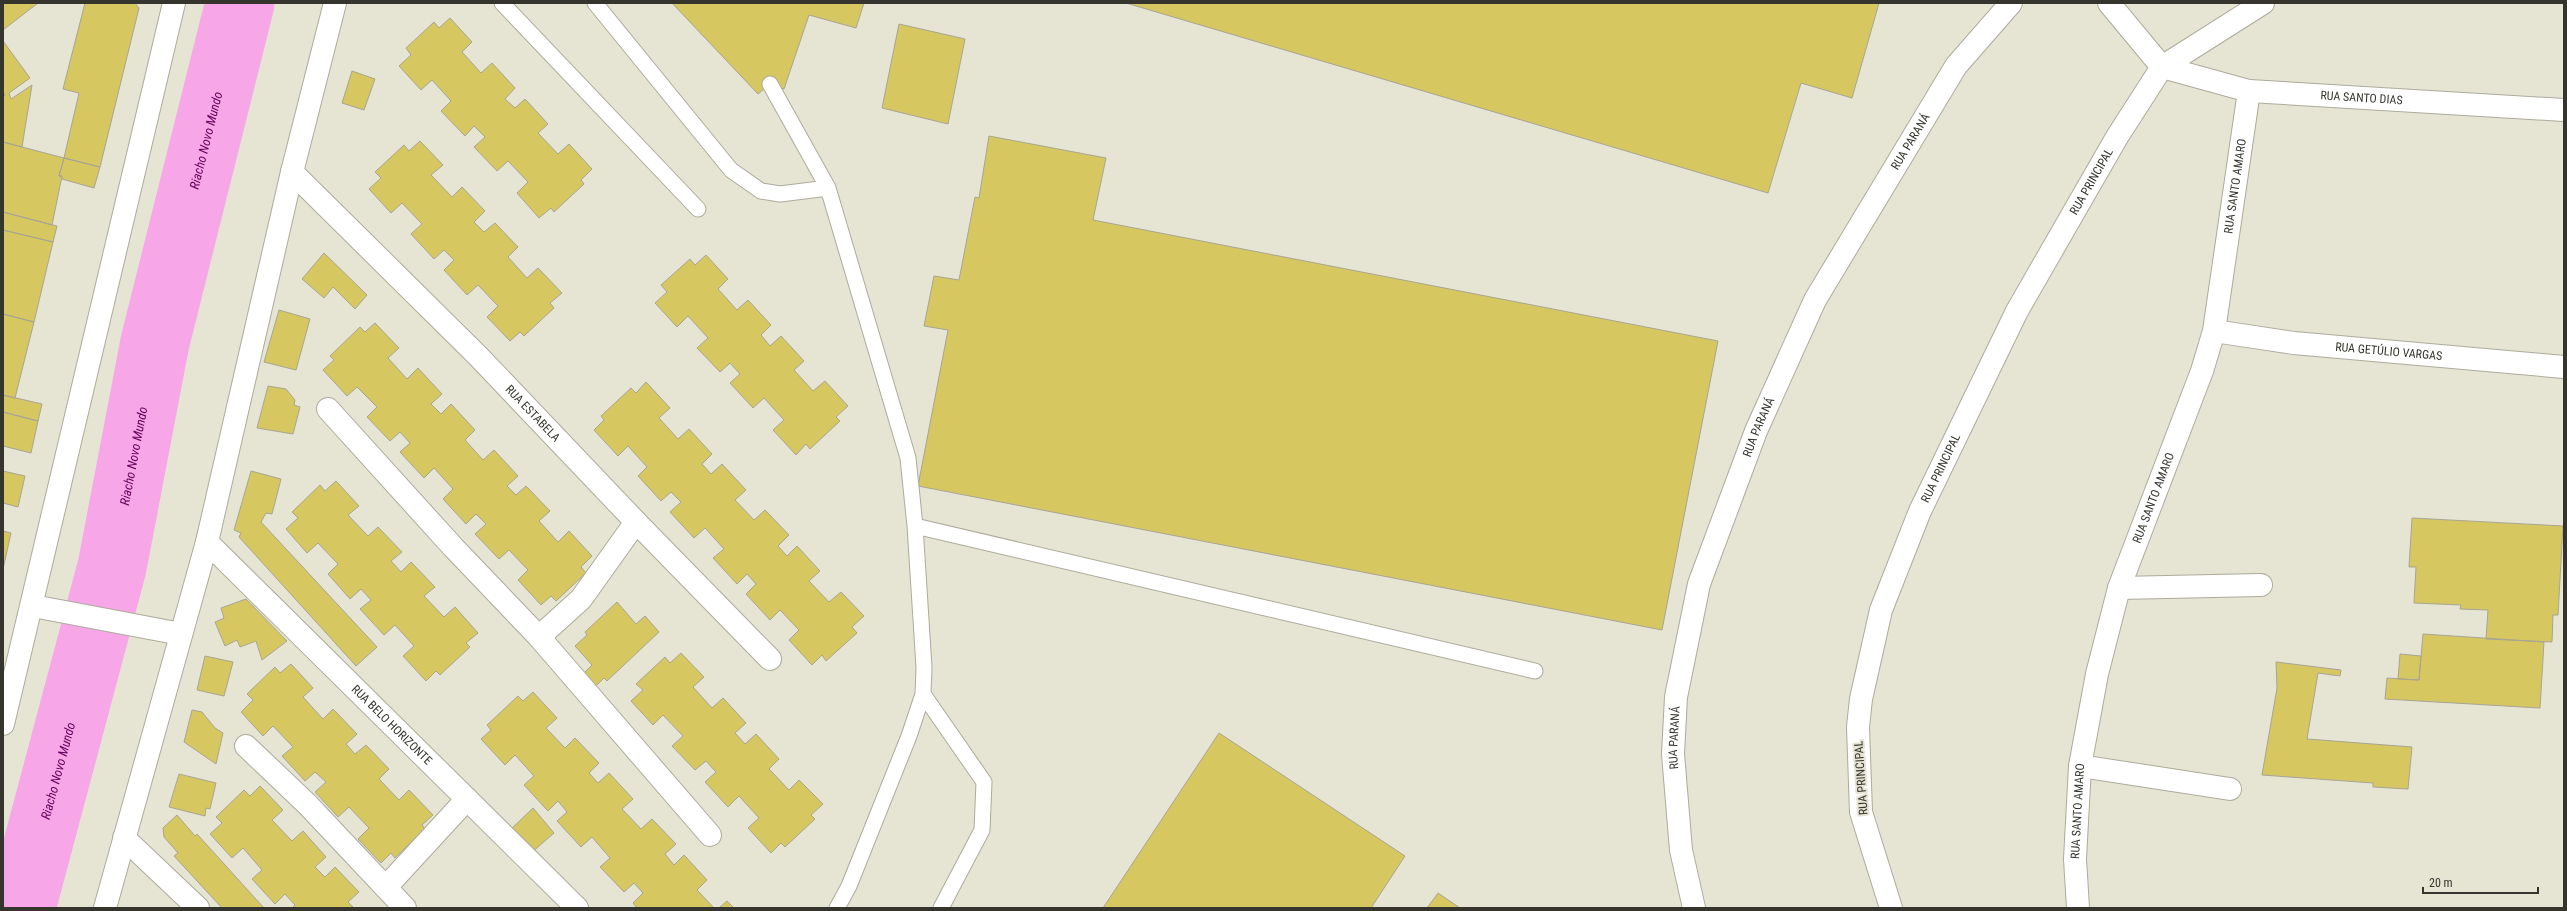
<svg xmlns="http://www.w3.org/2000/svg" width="2567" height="911" font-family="'Roboto Condensed',sans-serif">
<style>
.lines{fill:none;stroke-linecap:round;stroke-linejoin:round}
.river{stroke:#f7a7e8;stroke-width:69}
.building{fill:#d6c761;stroke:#a7a594}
.lane-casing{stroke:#adab9b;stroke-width:17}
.street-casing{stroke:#adab9b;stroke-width:24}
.lane{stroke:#fff;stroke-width:15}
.street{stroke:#fff;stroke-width:22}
.labels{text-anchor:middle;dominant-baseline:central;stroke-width:4;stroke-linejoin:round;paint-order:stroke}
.street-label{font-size:12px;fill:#35342d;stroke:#e6e4d3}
.water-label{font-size:13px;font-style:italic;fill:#630059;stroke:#e6e4d3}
</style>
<rect width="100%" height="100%" fill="#e6e4d3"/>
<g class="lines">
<path class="river" id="s1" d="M 21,908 L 112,567 L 155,342 L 240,3"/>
</g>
<path class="building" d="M 3,3 L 38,3 L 3,30 Z
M 85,3 L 135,3 L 139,8 L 100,167 L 64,158 L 79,93 L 63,89 Z
M 672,3 L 864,3 L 856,28 L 809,15 L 784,89 L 770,84 L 758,94 Z
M 1126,3 L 1879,3 L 1852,98 L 1801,83 L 1768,193 Z
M 450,18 L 472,42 L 462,52 L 481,73 L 492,63 L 515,88 L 505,99 L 515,108 L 525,99 L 548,124 L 538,133 L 558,154 L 569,144 L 592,169 L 581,180 L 584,184 L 554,212 L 551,208 L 539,218 L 517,193 L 528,182 L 508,161 L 497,171 L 474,147 L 485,137 L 474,126 L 465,136 L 441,111 L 451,101 L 432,80 L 421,90 L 399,66 L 411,55 L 406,48 L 434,22 L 439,28 Z
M 899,24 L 965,39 L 948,124 L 882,108 Z
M 3,41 L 30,78 L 9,93 L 11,99 L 32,85 L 22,147 L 3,142 L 3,96 L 5,95 L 3,92 Z
M 352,71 L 375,79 L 364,110 L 342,103 Z
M 989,136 L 1106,158 L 1093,220 L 1718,341 L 1662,630 L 918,486 L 948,330 L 924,326 L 934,276 L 959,280 L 975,197 L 979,198 Z
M 420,141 L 443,165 L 431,175 L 452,197 L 462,187 L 485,211 L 474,222 L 484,232 L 495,223 L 518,247 L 508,257 L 527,278 L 538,268 L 562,293 L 550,303 L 554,308 L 524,336 L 520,332 L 510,341 L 487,317 L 498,306 L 478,285 L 467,295 L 444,270 L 454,260 L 444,250 L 434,259 L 411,234 L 422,224 L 402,203 L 391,213 L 369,189 L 381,178 L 375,172 L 404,145 L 409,151 Z
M 3,142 L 64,158 L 59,176 L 62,176 L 52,225 L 3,212 Z
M 64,158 L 100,167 L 94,188 L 62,179 L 62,176 L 59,176 Z
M 3,212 L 57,226 L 53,242 L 3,230 Z
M 3,230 L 53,242 L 34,322 L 3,314 Z
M 324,253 L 367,295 L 355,309 L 333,287 L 324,298 L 302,279 Z
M 706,255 L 728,279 L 718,289 L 737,310 L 748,300 L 771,325 L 761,335 L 770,346 L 781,336 L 804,361 L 794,370 L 813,391 L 825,381 L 848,406 L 836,417 L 840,421 L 810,449 L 806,444 L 796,455 L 773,430 L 784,420 L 764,398 L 753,408 L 730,383 L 740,374 L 730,363 L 720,372 L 697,348 L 708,338 L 688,316 L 677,327 L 655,303 L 667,292 L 661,285 L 690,259 L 695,265 Z
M 279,310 L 310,319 L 296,370 L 264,362 Z
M 3,314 L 34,322 L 15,398 L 3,395 Z
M 375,323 L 399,348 L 388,358 L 407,379 L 418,368 L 442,394 L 431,404 L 441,414 L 451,404 L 475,430 L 465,440 L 483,460 L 494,450 L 518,476 L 507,486 L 516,495 L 526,486 L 550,511 L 539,521 L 558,542 L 569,531 L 592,556 L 581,567 L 586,573 L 556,601 L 551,596 L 541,605 L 518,580 L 528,570 L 509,550 L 499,559 L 475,534 L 486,524 L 476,514 L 466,524 L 443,499 L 453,489 L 434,468 L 424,478 L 400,452 L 410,443 L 400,432 L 390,441 L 367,417 L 377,407 L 357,387 L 347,396 L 323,370 L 334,360 L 330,356 L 360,327 L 365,332 Z
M 646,382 L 670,408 L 659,418 L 678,439 L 689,429 L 712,454 L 702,464 L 711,474 L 722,464 L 746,490 L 735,500 L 754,520 L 765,510 L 789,535 L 778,546 L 787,556 L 797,546 L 820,571 L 809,581 L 829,602 L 841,592 L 864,616 L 852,627 L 857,633 L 826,661 L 822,655 L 812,665 L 789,640 L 799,630 L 780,610 L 770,620 L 746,594 L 756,584 L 747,574 L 737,584 L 713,558 L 724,549 L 705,528 L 694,538 L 670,512 L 681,502 L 671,492 L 661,501 L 638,476 L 647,467 L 628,446 L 618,456 L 594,430 L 604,420 L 601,416 L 631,388 L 636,393 Z
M 268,386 L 286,389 L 295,400 L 294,405 L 300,407 L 293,434 L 257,428 Z
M 3,395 L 42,404 L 38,421 L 3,412 Z
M 3,412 L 38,421 L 31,453 L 3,446 Z
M 3,471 L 25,476 L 18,507 L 3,503 Z
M 251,471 L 281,479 L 272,514 L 266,513 L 261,522 L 377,647 L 356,666 L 239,537 L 241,533 L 234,530 Z
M 336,481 L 359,506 L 348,515 L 368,536 L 378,527 L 402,552 L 391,561 L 401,572 L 411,562 L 435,587 L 424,596 L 444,617 L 455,607 L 478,633 L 466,643 L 470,647 L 440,675 L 436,671 L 426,681 L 403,656 L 414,646 L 395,625 L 384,635 L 360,609 L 371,600 L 361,589 L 350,599 L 328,574 L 338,564 L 318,543 L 307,553 L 286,529 L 298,518 L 292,512 L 320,485 L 325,491 Z
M 2412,518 L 2563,526 L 2558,615 L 2553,615 L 2552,642 L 2486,639 L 2488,610 L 2460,609 L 2461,605 L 2414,603 L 2416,567 L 2409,567 Z
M 3,531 L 11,533 L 3,569 Z
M 246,599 L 287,641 L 262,660 L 256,641 L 240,647 L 237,640 L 225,646 L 215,622 L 224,618 L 221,608 Z
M 617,602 L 636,624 L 645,616 L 659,632 L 607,681 L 604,678 L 595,687 L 582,675 L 592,665 L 575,646 L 587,635 L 585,632 Z
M 2423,634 L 2544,642 L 2540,708 L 2385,699 L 2387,678 L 2419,680 Z
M 681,653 L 704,677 L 693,687 L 712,708 L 723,698 L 746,723 L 735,733 L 745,744 L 756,734 L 779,759 L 769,769 L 789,790 L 799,780 L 823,804 L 811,815 L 815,819 L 785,847 L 781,843 L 771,853 L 748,828 L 759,818 L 739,796 L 728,807 L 705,782 L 716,772 L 706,761 L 695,770 L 672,746 L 683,736 L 663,715 L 653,725 L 631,701 L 643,690 L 636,684 L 665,657 L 670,663 Z
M 2400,654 L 2421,656 L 2419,680 L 2398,679 Z
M 205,656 L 233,662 L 224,696 L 197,690 Z
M 2276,662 L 2341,670 L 2340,676 L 2318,673 L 2307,739 L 2412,747 L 2408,789 L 2373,787 L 2373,783 L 2262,775 L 2277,688 Z
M 291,664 L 313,688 L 303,697 L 323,719 L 333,709 L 357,734 L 346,744 L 355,754 L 366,745 L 389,769 L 379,779 L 399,800 L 409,790 L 433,815 L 422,825 L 425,829 L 395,858 L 391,853 L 381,863 L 358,839 L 369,828 L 349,807 L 338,817 L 315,792 L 326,782 L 315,772 L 305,781 L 282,756 L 293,747 L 273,726 L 263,736 L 241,712 L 253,700 L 247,694 L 275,667 L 280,673 Z
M 533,692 L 557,718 L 546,728 L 565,748 L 575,738 L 599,763 L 589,773 L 598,783 L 609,773 L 633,799 L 622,809 L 641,829 L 652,819 L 676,844 L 665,854 L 674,865 L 684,855 L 707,880 L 697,890 L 714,908 L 637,908 L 633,903 L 643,893 L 634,883 L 624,892 L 600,867 L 610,858 L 592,837 L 581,847 L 557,821 L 567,812 L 558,801 L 548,811 L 524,785 L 534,776 L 515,755 L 505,765 L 481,739 L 491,730 L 487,725 L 518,696 L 523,701 Z
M 192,710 L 202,712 L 215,728 L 223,733 L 216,764 L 184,742 Z
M 1219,733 L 1405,856 L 1371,908 L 1103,908 Z
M 179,774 L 216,783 L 210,809 L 206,808 L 205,816 L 169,807 Z
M 260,786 L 283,810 L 272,820 L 292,841 L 303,831 L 326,857 L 315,867 L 325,877 L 335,867 L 359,892 L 348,902 L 354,908 L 292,908 L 295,905 L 285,894 L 275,904 L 252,879 L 262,870 L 243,848 L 232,858 L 210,834 L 222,823 L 216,817 L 244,790 L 250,796 Z
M 533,808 L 554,833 L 531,853 L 510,830 Z
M 177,815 L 195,836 L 197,834 L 264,908 L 222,908 L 174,856 L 178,853 L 164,837 L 163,828 Z
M 1438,893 L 1460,908 L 1427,908 Z
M 727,901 L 734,908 L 719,908 Z"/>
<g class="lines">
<g class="lane-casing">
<path id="lane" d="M 502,3 L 698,209
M 595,3 L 731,170 L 761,191 L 780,194 L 828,188
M 770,84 L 828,188 L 908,458 L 915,526 L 924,667 L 923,694 L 909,736 L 849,886 L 837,908
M 915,526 L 1535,671
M 923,694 L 984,782 L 982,830 L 941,908"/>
</g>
<g class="street-casing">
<g id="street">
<path d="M 2109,3 L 2162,67"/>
<path id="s2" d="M 2162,67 L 2249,91 L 2564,110"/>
<path id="s3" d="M 292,172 L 479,357 L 636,522 L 770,659"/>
<path id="s4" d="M 2214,331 L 2294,343 L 2564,367"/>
<path d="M 328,409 L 453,547 L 539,637 L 710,835"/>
<path id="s5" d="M 207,542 L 577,908"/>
<path d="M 2119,588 L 2261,585"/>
<path d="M 33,606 L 181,634"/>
<path d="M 539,637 L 581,599 L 636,522"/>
<path d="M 3,724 L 174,3"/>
<path d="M 246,746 L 307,804 L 405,908"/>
<path d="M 2080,766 L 2230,789"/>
<path d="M 124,838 L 198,908"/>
<path d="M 386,887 L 467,799"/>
<path d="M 105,908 L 207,542 L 292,172 L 335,3"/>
<path id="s6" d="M 1694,908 L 1681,850 L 1673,754 L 1676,697 L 1699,584 L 1756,431 L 1815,300 L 1956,66 L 2011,3"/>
<path id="s7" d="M 1891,908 L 1861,812 L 1858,727 L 1861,699 L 1881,610 L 1920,511 L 2017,311 L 2117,137 L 2162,67 L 2263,3"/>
<path id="s8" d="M 2078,908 L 2075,859 L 2080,766 L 2097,674 L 2119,588 L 2202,371 L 2214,331 L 2249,91"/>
</g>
</g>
<use href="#lane" class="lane"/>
<use href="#street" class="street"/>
</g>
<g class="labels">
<g class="street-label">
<text stroke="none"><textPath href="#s2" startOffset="203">RUA SANTO DIAS</textPath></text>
<text stroke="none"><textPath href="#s6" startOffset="820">RUA PARANÁ</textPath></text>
<text stroke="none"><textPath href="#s7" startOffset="783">RUA PRINCIPAL</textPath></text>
<text stroke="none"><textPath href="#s8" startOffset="745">RUA SANTO AMARO</textPath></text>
<text stroke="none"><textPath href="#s4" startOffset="176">RUA GETÚLIO VARGAS</textPath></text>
<text stroke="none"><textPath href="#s3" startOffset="341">RUA ESTABELA</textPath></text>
<text stroke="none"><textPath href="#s6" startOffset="496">RUA PARANÁ</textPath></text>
<text stroke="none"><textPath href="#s7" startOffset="459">RUA PRINCIPAL</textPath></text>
<text stroke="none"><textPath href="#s8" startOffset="421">RUA SANTO AMARO</textPath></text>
<text stroke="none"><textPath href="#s5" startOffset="260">RUA BELO HORIZONTE</textPath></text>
<text stroke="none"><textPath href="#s6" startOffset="172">RUA PARANÁ</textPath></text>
<text transform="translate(1861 778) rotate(-94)">RUA PRINCIPAL</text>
<text stroke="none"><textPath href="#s8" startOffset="97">RUA SANTO AMARO</textPath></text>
</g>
<g class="water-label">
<text stroke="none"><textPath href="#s1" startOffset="790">Riacho Novo Mundo</textPath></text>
<text stroke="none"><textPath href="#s1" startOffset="466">Riacho Novo Mundo</textPath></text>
<text stroke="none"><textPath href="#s1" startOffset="142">Riacho Novo Mundo</textPath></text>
</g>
</g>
<rect width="2567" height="911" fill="none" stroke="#35342d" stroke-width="8"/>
<path d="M2423 887v6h115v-6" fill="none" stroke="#35342d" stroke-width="2"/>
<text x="2429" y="887" font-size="12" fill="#35342d" stroke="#e6e4d3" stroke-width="3" paint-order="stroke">20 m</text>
</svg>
